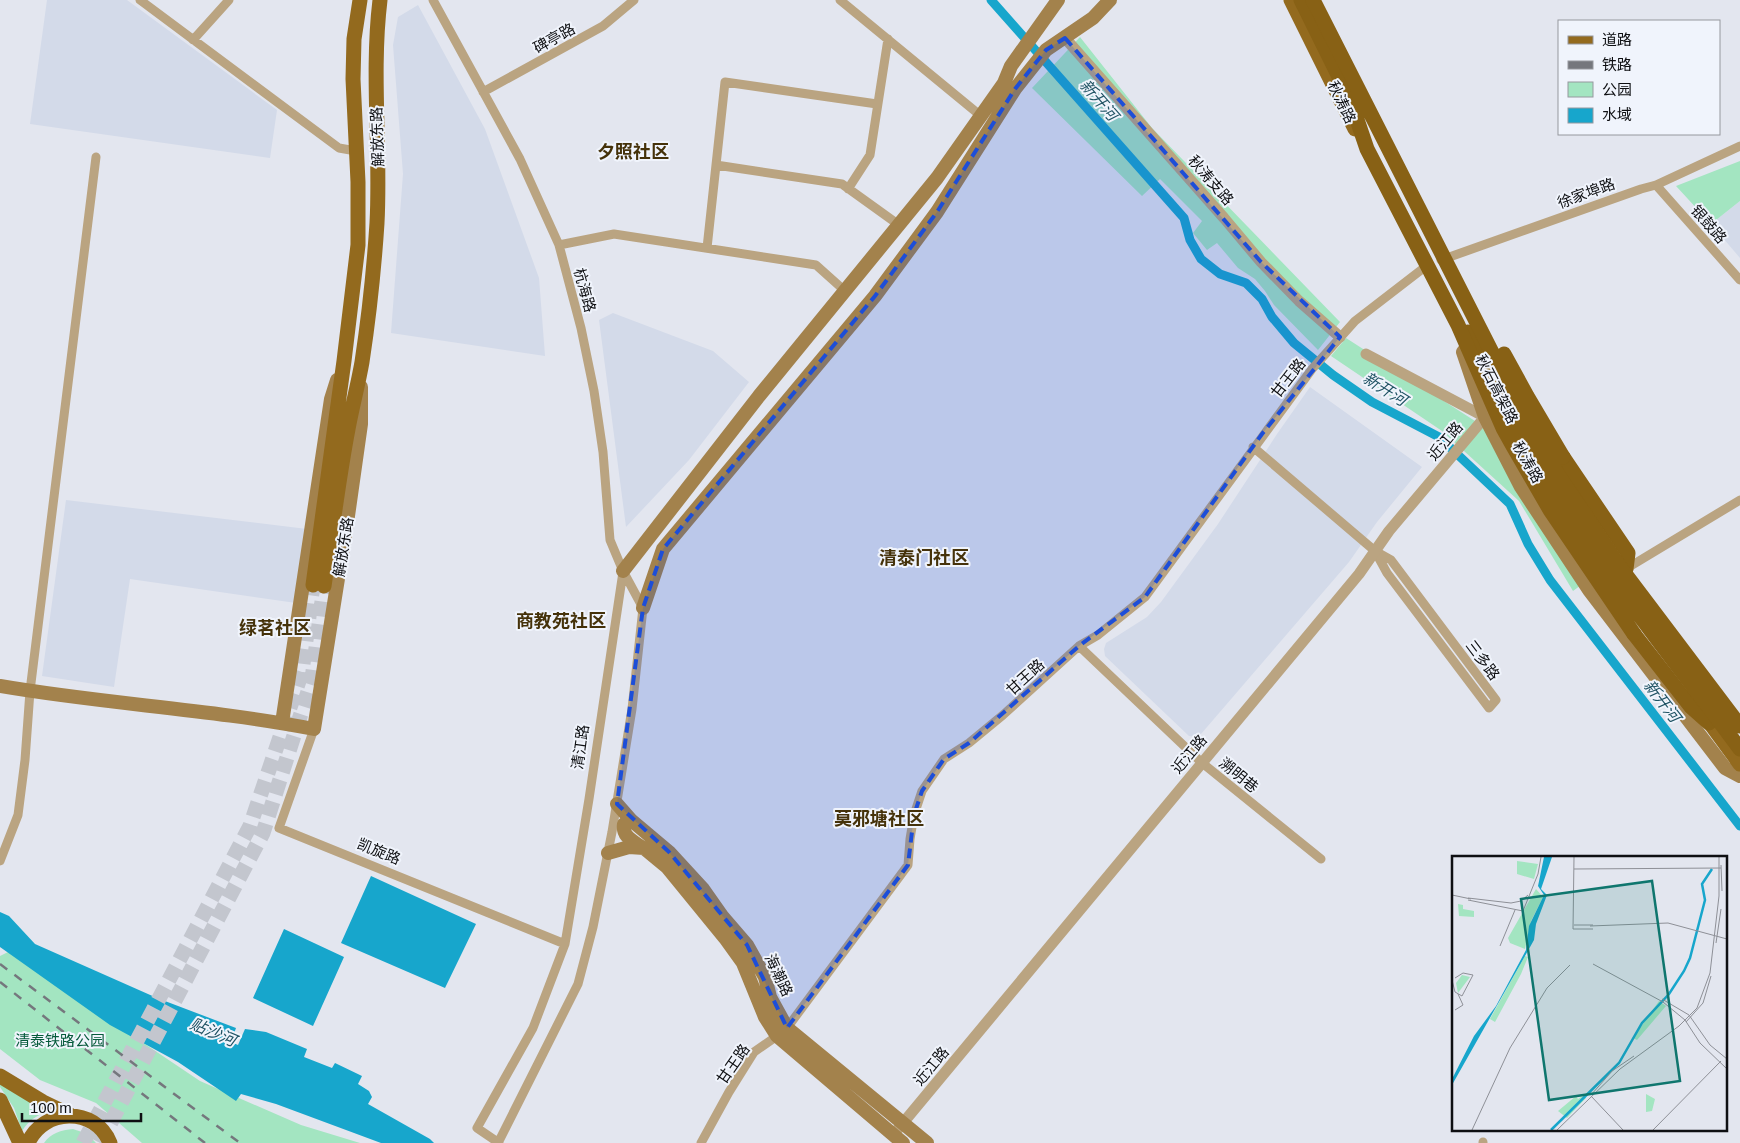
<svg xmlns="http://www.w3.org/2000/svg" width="1740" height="1143" font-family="Helvetica,'Noto Sans SC',sans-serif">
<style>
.built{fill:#d3dae9}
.green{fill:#a3e5c1}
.water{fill:#17a6cc}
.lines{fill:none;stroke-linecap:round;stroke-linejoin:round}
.canal{stroke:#17a6cc;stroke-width:9}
.primary-tunnel{stroke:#c3c6ce;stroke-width:15;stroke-dasharray:15 8;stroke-linecap:butt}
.minor{stroke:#baa481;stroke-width:9}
.tertiary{stroke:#baa481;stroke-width:11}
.secondary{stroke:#a3824c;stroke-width:14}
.primary{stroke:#936a1e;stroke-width:15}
.trunk{stroke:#886115;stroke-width:15}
.rail{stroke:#75777d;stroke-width:2.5;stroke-dasharray:9 9;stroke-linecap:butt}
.trunk-bridge{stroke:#886115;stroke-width:15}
.marked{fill:#1d4ed8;fill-opacity:0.2;stroke:#1d4ed8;stroke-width:4;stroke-dasharray:10 6;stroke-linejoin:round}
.labels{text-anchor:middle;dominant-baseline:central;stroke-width:4;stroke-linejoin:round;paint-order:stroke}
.street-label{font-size:15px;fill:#0e0f12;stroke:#f0f4fc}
.park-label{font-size:15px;fill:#065a3b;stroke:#f0f4fc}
.water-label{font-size:16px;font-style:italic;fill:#205364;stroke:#f0f4fc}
.quarter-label{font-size:18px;font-weight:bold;fill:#45320a;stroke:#f0f4fc}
.inset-river{fill:none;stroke:#17a6cc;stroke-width:2.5}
.inset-road{fill:none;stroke:#8e9097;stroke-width:1}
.view{fill:#0f766e;fill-opacity:0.15;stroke:#0f766e;stroke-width:2.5}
.inset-edge{fill:none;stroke:#0e0f12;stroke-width:2.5}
</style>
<rect width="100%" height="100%" fill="#e3e6ef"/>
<path class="built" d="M 47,0 L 127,0 L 277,110 L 270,158 L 30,124 Z
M 418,5 L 485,129 L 539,278 L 545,356 L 391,333 L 403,174 L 393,45 L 398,17 Z
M 1740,201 L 1740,258 L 1711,224 Z
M 613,313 L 713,351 L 749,382 L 689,460 L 626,527 L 599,320 Z
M 1310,387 L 1422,467 L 1377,522 L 1349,562 L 1201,734 L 1197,737 L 1189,736 L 1105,656 L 1104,649 L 1106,643 L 1147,617 L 1161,602 L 1218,524 L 1277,434 Z
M 66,500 L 307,529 L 296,603 L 130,579 L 114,687 L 42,676 Z"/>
<path class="green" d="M 1080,37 L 1152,128 L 1340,322 L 1318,350 L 1274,305 L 1265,291 L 1255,279 L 1238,268 L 1217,243 L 1207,250 L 1193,233 L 1202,221 L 1160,179 L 1142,196 L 1032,88 Z
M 1740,161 L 1740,201 L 1711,224 L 1676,186 Z
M 1346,338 L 1475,421 L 1520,455 L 1600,571 L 1573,591 L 1519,501 L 1442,431 L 1331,356 Z
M 8,952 L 200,1081 L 301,1125 L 360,1143 L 142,1143 L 96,1103 L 40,1080 L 0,1049 L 0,956 Z
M 0,1082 L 48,1111 C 36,1116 29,1120 22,1131 L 14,1108 L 0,1087 Z
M 73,1129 C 83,1132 89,1135 96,1143 L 44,1143 C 51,1133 61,1130 73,1129 Z"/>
<path class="water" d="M 371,876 L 476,924 L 445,988 L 341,943 Z
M 0,912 L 9,916 L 35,944 L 157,998 L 236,1028 L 231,1042 L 238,1045 L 245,1029 L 266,1032 L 307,1049 L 304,1057 L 332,1068 L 335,1063 L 362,1076 L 358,1084 L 369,1091 L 372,1097 L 368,1104 L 430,1139 L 434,1143 L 381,1143 L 276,1104 L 241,1094 L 236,1101 L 178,1062 L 110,1025 L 0,947 Z
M 284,929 L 344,957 L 313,1026 L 253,998 Z"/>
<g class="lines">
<path class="canal" d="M 991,0 L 1184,218 L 1190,240 L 1201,259 L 1220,274 L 1246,283 L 1262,299 L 1272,317 L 1294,343 L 1333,375 L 1372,402 L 1439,437 L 1510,504 L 1528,544 L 1550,580 L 1740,826"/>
<path class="primary-tunnel" d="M 83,1143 L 250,826 L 302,672 L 313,585
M 100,1143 L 263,833 L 312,679 L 324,586"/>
<path class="minor" d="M 140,0 L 339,148 L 356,151
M 433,0 L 520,159 L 559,245 L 581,328 L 594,391 L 603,452 L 610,540 L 623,571 L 643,608 L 632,709 L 612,832 L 593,927 L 578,984 L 498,1143
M 840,0 L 981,116
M 193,40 L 229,0
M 483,92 L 603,26 L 634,0
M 716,165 L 842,184 L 899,225
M 1656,185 L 1740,280
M 848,189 L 870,155 L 888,39
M 559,245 L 614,234 L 816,265 L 845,291
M 707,248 L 725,82 L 877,104
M 1441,260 L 1641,189 L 1656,185 L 1740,146
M 1253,447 L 1375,551 L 1391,560 L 1496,700 L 1489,708 L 1387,573 L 1375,551
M 1624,570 L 1740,500
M 1079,646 L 1201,762 L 1321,859
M 314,729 L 279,828 L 565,944
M 0,861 L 18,815 L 25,760 L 30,691 L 96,157
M 499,1143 L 477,1128 L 533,1028 L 565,944 L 589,799 L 623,572
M 701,1143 L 729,1092 L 754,1052 L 777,1036 L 787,1028 L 908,865 L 910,839 L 914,815 L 922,791 L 944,759 L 969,743 L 1003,715 L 1079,646 L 1098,635 L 1145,597 L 1312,369 L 1355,321 L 1425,267
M 1483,1143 L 1483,1142"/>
<path class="tertiary" d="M 1065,38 L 1224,218 L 1261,262 L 1299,301 L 1340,337
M 1366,354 L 1485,417
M 893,1135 L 1359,574 L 1389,531 L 1485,417 L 1492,413"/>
<path class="secondary" d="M 1463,352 L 1485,417 L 1521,487 L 1589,590 L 1725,768 L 1740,776
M 623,571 L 759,396 L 937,178 L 1004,83 L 1011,66 L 1058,0
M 643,608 L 663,549 L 875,296 L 937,212 L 1015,89 L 1046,50 L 1093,18 L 1110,0
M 0,686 C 104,704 210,709 314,729 L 348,516 L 361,424 L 361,387
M 282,723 L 331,399 L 337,380
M 617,804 L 631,820 L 669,852 L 703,889 L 722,916 L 747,945 L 765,977 L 770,997 L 787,1028 L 927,1143
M 631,820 L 624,824 C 622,837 633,841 643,848
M 608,853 L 629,847 L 644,848 L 667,867 L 725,938 L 743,963 L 765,1017 L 777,1036 L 903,1143"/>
<path class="primary" d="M 1291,0 L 1355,129
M 313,585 L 344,361 L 358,245 L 358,182 L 353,79 L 354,39 L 360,0
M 324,586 C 332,534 338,481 348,429 C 352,407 358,385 362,362 C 369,316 374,269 377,223 C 381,149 371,74 380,0
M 1702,712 L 1740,764
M 0,1076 L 43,1102 L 70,1115
M 0,1100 L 20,1143
M 28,1143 C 43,1108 95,1106 110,1143"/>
<path class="trunk" d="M 1301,0 L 1356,111
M 1468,332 L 1496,388
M 1563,457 L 1628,553 L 1626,569
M 1634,634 L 1691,707 L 1709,723"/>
<path class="rail" d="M 0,964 L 240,1143
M 0,982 L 205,1143"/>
<path class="trunk-bridge" d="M 1313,0 L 1507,382 L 1557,473 L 1620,567 L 1740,726
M 1350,99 L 1367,149 L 1458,325 L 1503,428 L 1513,446 L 1550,510 L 1634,634
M 1504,354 L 1527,396 L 1563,457
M 1496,388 C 1517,427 1537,467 1561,504 C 1616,588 1680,668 1740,749"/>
</g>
<path class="marked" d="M 1065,38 L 1261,262 L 1340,337 L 1262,434 L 1145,597 L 1079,646 L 969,743 L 944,759 L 922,791 L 914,815 L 908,865 L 787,1028 L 747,945 L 669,852 L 617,804 L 643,608 L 663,549 L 875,296 L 937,212 L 1015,89 L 1046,50 Z"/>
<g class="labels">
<g class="street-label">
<text transform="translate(554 38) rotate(-29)">碑亭路</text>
<text transform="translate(1342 102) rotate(64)">秋涛路</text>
<text transform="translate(377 137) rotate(-92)">解放东路</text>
<text transform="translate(1211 180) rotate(49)">秋涛支路</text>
<text transform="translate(1586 193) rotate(-20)">徐家埠路</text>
<text transform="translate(1709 224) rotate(49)">银鼓路</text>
<text transform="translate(585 290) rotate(75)">杭海路</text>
<text transform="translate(1288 378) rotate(-52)">甘王路</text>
<text transform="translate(1497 389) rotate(63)">秋石高架路</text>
<text transform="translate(1445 441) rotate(-50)">近江路</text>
<text transform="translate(1528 462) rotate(60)">秋涛路</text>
<text transform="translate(343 547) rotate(-81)">解放东路</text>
<text transform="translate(1483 660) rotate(53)">三多路</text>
<text transform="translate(1025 677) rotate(-42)">甘王路</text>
<text transform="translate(580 747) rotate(-82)">清江路</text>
<text transform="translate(1189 754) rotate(-50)">近江路</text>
<text transform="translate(1239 775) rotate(39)">溯明巷</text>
<text transform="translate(379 851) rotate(22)">凯旋路</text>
<text transform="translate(779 975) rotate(65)">海潮路</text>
<text transform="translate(733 1064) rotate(-55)">甘王路</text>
<text transform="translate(931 1066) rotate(-50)">近江路</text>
</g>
<g class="park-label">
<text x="60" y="1040">清泰铁路公园</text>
</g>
<g class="water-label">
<text transform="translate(1099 100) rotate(49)">新开河</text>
<text transform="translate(1385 389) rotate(32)">新开河</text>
<text transform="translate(1662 701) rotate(52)">新开河</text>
<text transform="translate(213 1032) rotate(23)">贴沙河</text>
</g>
<g class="quarter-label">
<text x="633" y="152">夕照社区</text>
<text x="924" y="558">清泰门社区</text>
<text x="561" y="621">商教苑社区</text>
<text x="275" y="628">绿茗社区</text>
<text x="879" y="819">莫邪塘社区</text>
</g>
</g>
<g transform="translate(1452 856)">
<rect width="275" height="275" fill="#e3e6ef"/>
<path d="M 65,5 L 86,8 L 82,23 L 65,18 ZM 84,33 L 91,41 L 79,65 L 73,93 L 58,87 L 56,82 ZM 6,48 L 11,49 L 11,53 L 22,55 L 22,61 L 7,60 ZM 73,100 L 76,101 L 69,118 L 43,166 L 38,163 ZM 10,119 L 18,121 L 6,137 L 4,127 ZM 207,145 L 214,150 L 185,184 L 181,182 ZM 194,238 L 203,243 L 200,255 L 194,256 ZM 132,239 L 134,242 L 115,262 L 106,255 L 124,240 L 126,243 Z" fill="#a3e5c1"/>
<path d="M 92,1 L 100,1 L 89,33 L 95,39 L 84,68 L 82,84 L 0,229 L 0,223 L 22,180 L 44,150 L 74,94 L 77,70 L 92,39 L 86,30 Z" fill="#17a6cc"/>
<path class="inset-river" d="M 99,274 L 167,207 L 190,167 L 217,138 L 232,115 L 238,102 L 253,44 L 250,28 L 260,13"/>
<path class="inset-road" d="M 122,1 L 121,73 L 141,73M 269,9 L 270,35M 122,13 L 269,12M 0,39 L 19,43M 16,42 L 59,47 L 69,45 L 76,39M 16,44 L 71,55 L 86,18 L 89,1M 122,69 L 141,69M 138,70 L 216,67 L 275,83M 264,87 L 269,53M 48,90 L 63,54M 141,108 L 211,146 L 233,164 L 248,187 L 275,213M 0,124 L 3,136 L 10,140 L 21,119 L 11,117 L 3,122M 210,143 L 237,159 L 258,189 L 275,203M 3,154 L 11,149 L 6,138M 234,166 L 251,147 L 259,120M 139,239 L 160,215 L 182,200M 139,240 L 171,274M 20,274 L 58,192 L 95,132 L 118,109M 105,274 L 168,213 L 227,170 L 245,152 L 258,117 L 267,40 L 267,1M 201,274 L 269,205"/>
<path class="view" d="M 200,25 L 228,225 L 97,244 L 69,43 Z"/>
<rect width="275" height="275" class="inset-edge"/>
</g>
<rect x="1558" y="20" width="162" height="115" fill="#f0f4fc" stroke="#96989e"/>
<rect x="1568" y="36" width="25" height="8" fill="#936a1e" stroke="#96989e"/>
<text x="1602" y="45" font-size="15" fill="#0e0f12">道路</text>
<rect x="1568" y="61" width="25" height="8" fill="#75777d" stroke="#96989e"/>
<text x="1602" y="70" font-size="15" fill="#0e0f12">铁路</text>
<rect x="1568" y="82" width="25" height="15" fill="#a3e5c1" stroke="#96989e"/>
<text x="1602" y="95" font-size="15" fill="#0e0f12">公园</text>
<rect x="1568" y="108" width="25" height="15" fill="#17a6cc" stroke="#96989e"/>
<text x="1602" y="120" font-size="15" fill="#0e0f12">水域</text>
<path d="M22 1113v8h119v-8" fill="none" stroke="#0e0f12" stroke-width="2.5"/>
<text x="30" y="1113" font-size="15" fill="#0e0f12" stroke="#f0f4fc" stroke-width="4" paint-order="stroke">100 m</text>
</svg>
